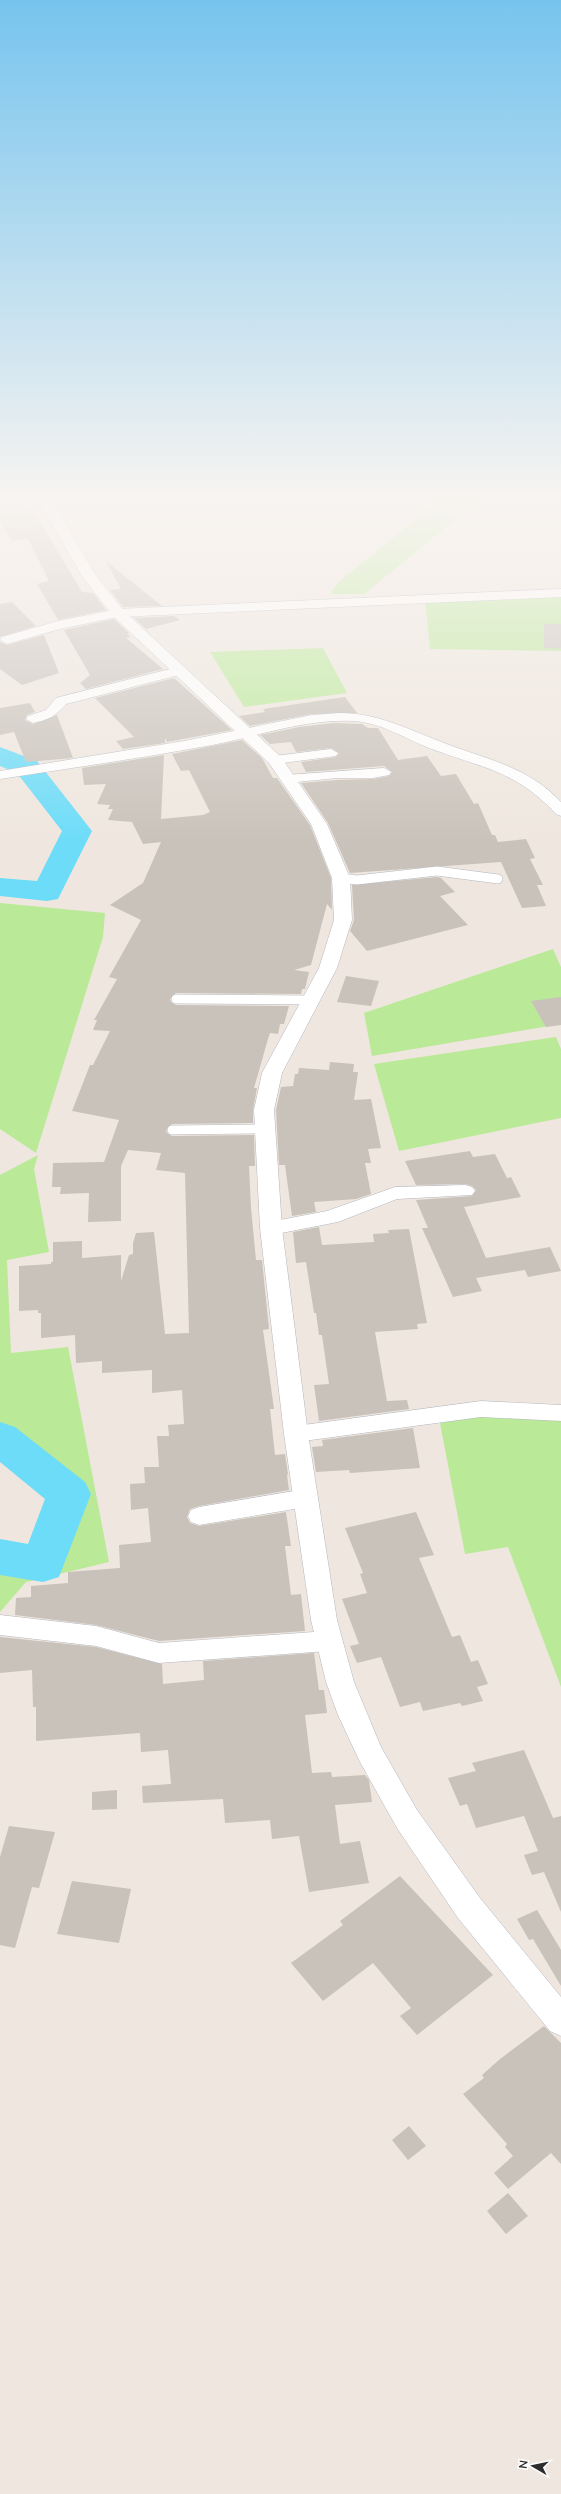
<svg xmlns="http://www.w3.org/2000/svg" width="561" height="2494" font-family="Lato,sans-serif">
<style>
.green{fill:#bae998}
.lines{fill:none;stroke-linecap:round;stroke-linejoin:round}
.river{fill:#6cdcf8;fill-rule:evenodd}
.building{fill:#c8c2ba}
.service-casing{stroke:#b3b7c1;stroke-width:10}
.minor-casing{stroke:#b3b7c1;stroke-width:1}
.tertiary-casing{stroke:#b3b7c1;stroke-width:1}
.service{stroke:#fff;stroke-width:9}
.minor{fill:#fff;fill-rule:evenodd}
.tertiary{fill:#fff;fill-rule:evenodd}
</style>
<rect width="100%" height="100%" fill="#efe7df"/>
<path class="green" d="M 445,496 L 485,496 L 364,594 L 330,594 L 339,582 Z
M 561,597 L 561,651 L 430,649 L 425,600 Z
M 323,648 L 347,693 L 244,707 L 210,652 Z
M 0,903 L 105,913 L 103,937 L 36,1153 L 0,1129 Z
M 553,949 L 561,967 L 561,1024 L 372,1056 L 364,1013 Z
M 556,1037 L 561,1049 L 561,1118 L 399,1151 L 374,1064 Z
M 38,1155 L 34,1169 L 49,1252 L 7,1260 L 11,1353 L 68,1347 L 109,1562 L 26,1582 L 0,1612 L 0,1545 L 26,1550 L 49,1496 L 0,1455 L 0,1175 Z
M 503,1408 L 561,1416 L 561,1687 L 508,1547 L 465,1554 L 440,1423 Z"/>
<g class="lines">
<path class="river" d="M 0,747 L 37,761 L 92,831 L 58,899 L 47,901 L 0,896 L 0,878 L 37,881 L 62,831 L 17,773 L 0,766 Z
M 0,1422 L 15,1427 L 85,1482 L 91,1494 L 59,1577 L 43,1582 L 0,1575 L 0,1539 L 28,1544 L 45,1499 L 0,1462 Z"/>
</g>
<path class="building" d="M 33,510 L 82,592 L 93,593 L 106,610 L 58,620 L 37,584 L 49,581 L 28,539 L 11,541 L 0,519 L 0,514 Z
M 106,561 L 162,606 L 123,607 L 110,590 L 121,589 Z
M 12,602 L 36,626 L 0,637 L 0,604 Z
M 174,616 L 180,620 L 146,629 L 134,618 Z
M 114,619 L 129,633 L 127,634 L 131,637 L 126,638 L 163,669 L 86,689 L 80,683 L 90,675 L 64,630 Z
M 544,624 L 561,624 L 561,649 L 544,648 Z
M 44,635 L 59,673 L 22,685 L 0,669 L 0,642 L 7,645 Z
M 174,678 L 232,730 L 167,742 L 165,738 L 165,743 L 123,749 L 116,741 L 134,737 L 95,698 Z
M 345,697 L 357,713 L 312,714 L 250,726 L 239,716 L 265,712 L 263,709 Z
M 30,703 L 35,712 L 27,715 L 25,720 L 33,724 L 57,715 L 73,758 L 26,762 L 14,732 L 0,735 L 0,708 Z
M 334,723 L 362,724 L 368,728 L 378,728 L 398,760 L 427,756 L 441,776 L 456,774 L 474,804 L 478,803 L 492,835 L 495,835 L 498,842 L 526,839 L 535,858 L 530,859 L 543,885 L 537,885 L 546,906 L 522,908 L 501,862 L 350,873 L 328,823 L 301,783 L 337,780 L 373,779 L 389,776 L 392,772 L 384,766 L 306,772 L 301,762 L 336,757 L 339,753 L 331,748 L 296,752 L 291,742 L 270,744 L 260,735 L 299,727 Z
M 242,740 L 262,758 L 273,778 L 277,778 L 310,825 L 331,878 L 332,910 L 327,904 L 311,965 L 294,970 L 309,972 L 305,989 L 302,989 L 301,994 L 176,993 L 170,999 L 171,1002 L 176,1005 L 289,1006 L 284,1024 L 280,1024 L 278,1034 L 270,1033 L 268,1039 L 254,1088 L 257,1088 L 253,1110 L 253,1123 L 172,1124 L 166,1130 L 167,1133 L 172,1136 L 254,1135 L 255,1166 L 249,1166 L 251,1208 L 256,1260 L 262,1260 L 269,1329 L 263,1330 L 274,1409 L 270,1409 L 275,1455 L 285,1454 L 288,1474 L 287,1475 L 289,1490 L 199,1506 L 190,1509 L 187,1517 L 190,1523 L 199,1526 L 286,1512 L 291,1546 L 285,1546 L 291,1595 L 301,1594 L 305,1631 L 159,1641 L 96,1625 L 15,1615 L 16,1598 L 31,1597 L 31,1586 L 68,1583 L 68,1572 L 120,1568 L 119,1545 L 151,1542 L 148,1508 L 131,1510 L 130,1484 L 145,1483 L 144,1467 L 159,1467 L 157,1436 L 169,1436 L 168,1425 L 184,1424 L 182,1390 L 152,1393 L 152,1370 L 102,1373 L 102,1361 L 76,1363 L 75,1335 L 41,1338 L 41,1313 L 38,1313 L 38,1310 L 19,1311 L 19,1266 L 51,1264 L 51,1262 L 53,1262 L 53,1242 L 82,1241 L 82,1258 L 121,1255 L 121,1281 L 129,1255 L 133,1254 L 133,1243 L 136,1233 L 154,1232 L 165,1334 L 189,1333 L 185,1173 L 156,1170 L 161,1153 L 128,1150 L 121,1166 L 121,1221 L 88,1222 L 89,1193 L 60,1194 L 61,1187 L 52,1187 L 53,1163 L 104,1162 L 119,1120 L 72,1111 L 90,1065 L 93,1065 L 110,1031 L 93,1030 L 97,1020 L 94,1020 L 117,979 L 109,977 L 141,920 L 110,905 L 143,883 L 161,842 L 143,844 L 132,822 L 108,820 L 113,809 L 108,809 L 110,805 L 97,804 L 106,784 L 84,785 L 82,768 L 164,755 L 161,819 L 203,815 L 210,812 L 189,770 L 181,771 L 172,754 Z
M 437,877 L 441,878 L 455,892 L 440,896 L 468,925 L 367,951 L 350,931 L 354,920 L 352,885 Z
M 346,976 L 379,981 L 371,1006 L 337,1002 Z
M 561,997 L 561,1025 L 546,1027 L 531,1001 Z
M 330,1062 L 354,1064 L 353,1072 L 358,1072 L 354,1100 L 371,1099 L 381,1148 L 368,1149 L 371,1163 L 365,1163 L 371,1194 L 356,1199 L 314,1202 L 316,1212 L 292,1216 L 285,1165 L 279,1165 L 276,1110 L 281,1087 L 293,1086 L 295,1074 L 298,1074 L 299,1068 L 329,1070 Z
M 470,1151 L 473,1157 L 495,1154 L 507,1178 L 511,1177 L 521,1197 L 464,1207 L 486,1258 L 550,1247 L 561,1271 L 528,1277 L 525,1270 L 476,1278 L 482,1291 L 453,1297 L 422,1228 L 428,1228 L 416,1200 L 472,1196 L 476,1190 L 472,1186 L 465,1184 L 416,1185 L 405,1161 Z
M 319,1227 L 322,1245 L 374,1242 L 373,1234 L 389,1233 L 388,1230 L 409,1229 L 427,1323 L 417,1324 L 418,1329 L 375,1332 L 387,1401 L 407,1400 L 409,1409 L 319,1421 L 314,1385 L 329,1384 L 322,1335 L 319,1335 L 316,1313 L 314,1313 L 306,1262 L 296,1263 L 293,1232 Z
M 413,1428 L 420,1468 L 350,1473 L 349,1470 L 316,1472 L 312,1447 L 323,1446 L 322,1440 Z
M 416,1512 L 434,1555 L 419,1558 L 452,1637 L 460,1635 L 471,1662 L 478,1660 L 488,1684 L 477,1687 L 483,1701 L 462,1706 L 460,1703 L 423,1711 L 420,1702 L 400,1707 L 381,1657 L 357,1663 L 350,1646 L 359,1644 L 342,1599 L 367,1593 L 360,1574 L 363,1573 L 345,1528 Z
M 0,1637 L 96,1647 L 162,1664 L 163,1684 L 204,1680 L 203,1661 L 314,1653 L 319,1690 L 324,1690 L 327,1713 L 305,1715 L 312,1773 L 331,1772 L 332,1777 L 365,1775 L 369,1780 L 372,1802 L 335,1805 L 340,1844 L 360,1841 L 369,1883 L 309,1892 L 299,1836 L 272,1839 L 270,1820 L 225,1823 L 223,1799 L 143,1803 L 142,1786 L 171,1784 L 168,1750 L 141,1752 L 140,1733 L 36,1741 L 36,1707 L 33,1707 L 32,1670 L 0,1673 Z
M 524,1750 L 553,1818 L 561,1816 L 561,1912 L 544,1872 L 532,1875 L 524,1855 L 538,1851 L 524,1816 L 476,1828 L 467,1804 L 460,1806 L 448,1778 L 476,1771 L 472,1763 Z
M 117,1790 L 117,1809 L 92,1810 L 92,1792 Z
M 9,1826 L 55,1832 L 39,1888 L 32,1887 L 15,1948 L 0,1945 L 0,1857 Z
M 400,1876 L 493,1975 L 417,2035 L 400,2016 L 411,2008 L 373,1963 L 323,2001 L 291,1963 L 343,1925 L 340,1921 Z
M 72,1881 L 131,1889 L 119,1943 L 57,1934 Z
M 537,1910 L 561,1950 L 561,1986 L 533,1939 L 529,1940 L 517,1919 Z
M 544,2026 L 561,2043 L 561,2164 L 551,2153 L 508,2189 L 494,2173 L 513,2156 L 505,2147 L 507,2144 L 463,2094 L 484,2078 L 482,2075 L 500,2059 Z
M 409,2126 L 426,2146 L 408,2160 L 392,2140 Z
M 508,2193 L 528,2216 L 506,2234 L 487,2211 Z"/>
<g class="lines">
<g class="service-casing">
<path id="service" d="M 341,878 L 357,880 L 437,871 L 498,879
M 176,999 L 310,1000
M 172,1130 L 264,1129"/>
</g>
<g class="minor-casing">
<path id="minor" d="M 561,589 L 561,597 L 118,617 L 60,629 L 7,644 L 0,640 L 2,637 L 58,621 L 118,609 Z
M 178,667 L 183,668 L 185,671 L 183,674 L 66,704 C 56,716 48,720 33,723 L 26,719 L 28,716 L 46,710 L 56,698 Z
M 340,713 C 377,713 405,728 439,741 C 483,759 527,765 561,802 L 561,816 L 556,814 C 515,770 482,768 429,748 C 404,738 380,722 352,721 C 305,719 258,736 212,745 C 142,758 71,768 0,779 L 0,771 L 184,741 L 312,715 Z
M 331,749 L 338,753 L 336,756 L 275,764 L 268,760 L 275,756 Z
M 384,768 L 391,772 L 389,775 L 373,778 L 337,778 L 287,783 L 280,779 L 287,775 Z
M 465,1185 L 472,1187 L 475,1191 L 472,1195 L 397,1199 L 338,1222 L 271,1235 L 264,1233 L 261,1228 L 264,1223 L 327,1211 L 395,1187 Z
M 481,1401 L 561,1405 L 561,1421 L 481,1417 L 296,1442 L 288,1440 L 285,1434 L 288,1428 L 296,1426 Z
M 306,1489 L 314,1492 L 317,1498 L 314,1504 L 306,1507 L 199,1525 L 191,1522 L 188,1516 L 191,1510 L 199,1507 Z
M 0,1615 L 96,1626 L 159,1643 L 328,1631 L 337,1634 L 340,1641 L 337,1648 L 328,1651 L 159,1663 L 96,1646 L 0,1635 Z"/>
</g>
<g class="tertiary-casing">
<path id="tertiary" d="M 36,496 L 49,496 L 95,574 L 123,610 L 281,757 L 327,824 L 350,878 L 352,920 L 337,968 L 282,1073 L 274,1110 L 282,1228 L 308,1434 L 337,1620 L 354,1682 L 381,1747 L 417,1810 L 480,1898 L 561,1997 L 561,2036 L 550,2031 L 458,1918 L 397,1828 L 360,1762 L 338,1715 L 326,1682 L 311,1620 L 284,1434 L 260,1228 L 254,1110 L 262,1073 L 319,968 L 334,920 L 332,878 L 311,824 L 269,763 L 113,616 L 82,576 Z"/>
</g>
<use href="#service" class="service"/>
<use href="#minor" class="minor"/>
<use href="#tertiary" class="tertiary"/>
</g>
<linearGradient id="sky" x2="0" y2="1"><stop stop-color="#76c4ee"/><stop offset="0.59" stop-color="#f8f4f1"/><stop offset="1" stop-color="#f8f4f1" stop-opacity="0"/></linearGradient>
<rect width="561" height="845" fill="url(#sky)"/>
<g transform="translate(533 2466) rotate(279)" stroke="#ffffff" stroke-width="3" paint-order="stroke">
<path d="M0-3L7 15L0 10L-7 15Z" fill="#2d2d2d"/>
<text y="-6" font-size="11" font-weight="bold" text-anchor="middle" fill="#2d2d2d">N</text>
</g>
</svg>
